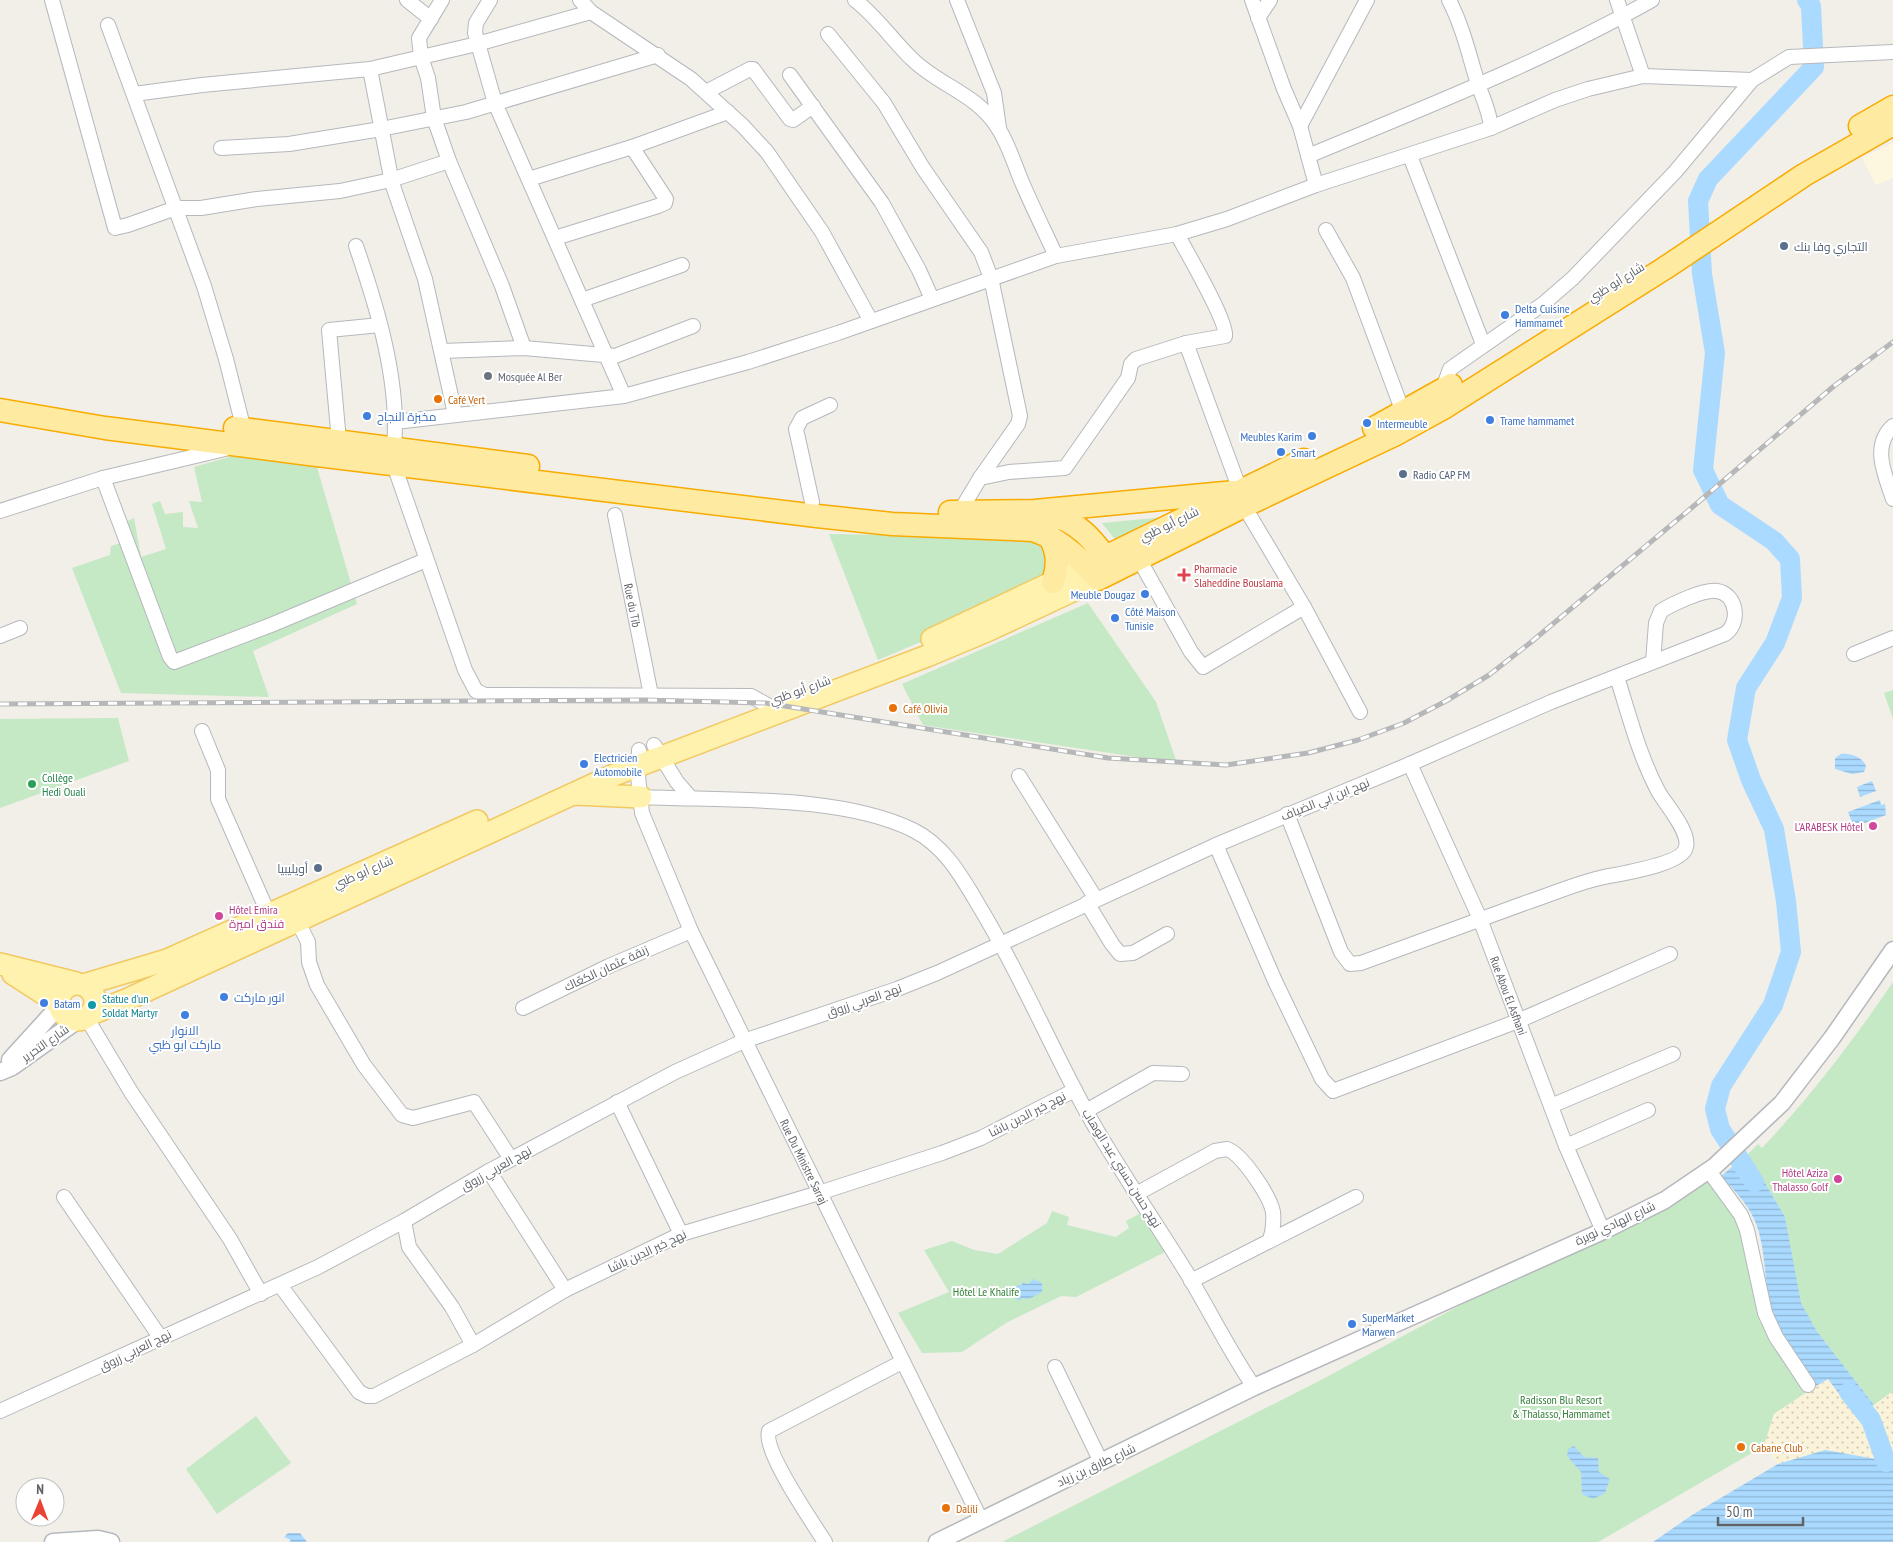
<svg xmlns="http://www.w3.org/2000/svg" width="1893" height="1542" font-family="'PT Sans Narrow',Cairo,sans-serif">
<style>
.commercial{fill:#fef7e0}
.green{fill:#c5e8c5}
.sand{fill:url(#sand-dots)}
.water{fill:url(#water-rules)}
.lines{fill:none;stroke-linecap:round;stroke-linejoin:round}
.river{stroke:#aadaff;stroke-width:20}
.minor-casing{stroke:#b5b8bc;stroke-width:16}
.tertiary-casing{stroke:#b5b8bc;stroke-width:19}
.primary-casing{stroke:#f2c960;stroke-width:24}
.trunk-casing{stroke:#f9ab00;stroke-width:25}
.minor{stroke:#fff;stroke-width:14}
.tertiary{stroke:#fff;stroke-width:16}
.primary{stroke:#fff2af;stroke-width:21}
.trunk{stroke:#feeaa1;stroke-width:22}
.rail-casing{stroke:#b6b7b8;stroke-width:5}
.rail{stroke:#fff;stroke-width:3;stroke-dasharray:9;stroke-linecap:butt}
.service-dot{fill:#5c6f8a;stroke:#fff;stroke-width:2}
.shop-dot{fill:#3f7fe0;stroke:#fff;stroke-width:2}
.worship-dot{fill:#6b7280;stroke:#fff;stroke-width:2}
.food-dot{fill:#e8710a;stroke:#fff;stroke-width:2}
.health-dot{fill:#e0444e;stroke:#fff;stroke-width:2}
.leisure-dot{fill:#2e9e5b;stroke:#fff;stroke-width:2}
.hotel-dot{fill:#d1479c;stroke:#fff;stroke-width:2}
.culture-dot{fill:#0f9aa8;stroke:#fff;stroke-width:2}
.labels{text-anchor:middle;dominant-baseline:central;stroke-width:4;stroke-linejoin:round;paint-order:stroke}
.service-label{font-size:12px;fill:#4e5e75;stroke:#fff;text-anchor:start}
.street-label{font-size:12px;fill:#5f6368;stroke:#fff}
.shop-label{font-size:12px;fill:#366cbe;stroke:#fff;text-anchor:start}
.worship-label{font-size:12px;fill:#5b616d;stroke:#fff;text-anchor:start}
.food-label{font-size:12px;fill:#c56008;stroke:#fff;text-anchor:start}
.health-label{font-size:12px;fill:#be3a42;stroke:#fff;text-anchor:start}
.leisure-label{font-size:12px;fill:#27864d;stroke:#fff;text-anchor:start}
.hotel-label{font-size:12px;fill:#b23c85;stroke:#fff;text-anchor:end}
.culture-label{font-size:12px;fill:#0d838f;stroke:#fff;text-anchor:start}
.park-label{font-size:12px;fill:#348238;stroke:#fff}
</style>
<defs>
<pattern id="sand-dots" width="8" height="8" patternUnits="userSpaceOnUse" patternTransform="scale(1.25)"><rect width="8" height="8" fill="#fbf3d9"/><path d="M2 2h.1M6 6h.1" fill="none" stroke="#cec8b4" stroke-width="1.8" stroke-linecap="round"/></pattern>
<pattern id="water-rules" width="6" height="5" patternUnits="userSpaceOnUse" patternTransform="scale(1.25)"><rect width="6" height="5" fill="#aadaff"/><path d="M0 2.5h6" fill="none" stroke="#8eb4d2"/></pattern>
</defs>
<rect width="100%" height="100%" fill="#f1efe8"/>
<path class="commercial" d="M 1893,143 L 1893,178 L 1876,185 L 1862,158 Z"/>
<path class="green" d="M 233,456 L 314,457 L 357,604 L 253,651 L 269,697 L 121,693 L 72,568 L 110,555 L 111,546 L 121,543 L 115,527 L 134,518 L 141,557 L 166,549 L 152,504 L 160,501 L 165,514 L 183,512 L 183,527 L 198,528 L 189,501 L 202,502 L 194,467 Z
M 1186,515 L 1120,546 L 1102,523 Z
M 829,534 L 1056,538 L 1059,568 L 956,627 L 878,660 Z
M 1088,603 L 1156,702 L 1177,763 L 923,725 L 902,684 Z
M 1893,690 L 1893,719 L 1884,693 Z
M 118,718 L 129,761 L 0,808 L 0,719 Z
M 1893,982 L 1893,1391 L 1874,1405 L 1816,1330 L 1800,1303 L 1785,1217 L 1748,1154 L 1758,1144 L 1762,1148 C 1811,1096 1853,1041 1893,982 Z
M 1707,1173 L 1732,1197 L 1770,1319 L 1816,1386 L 1774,1414 L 1764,1446 L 1598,1542 L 1002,1542 L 1319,1381 Z
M 1052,1211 L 1069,1217 L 1067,1225 L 1116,1237 L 1129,1228 L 1126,1221 L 1143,1212 L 1169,1250 L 1076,1297 L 1061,1296 L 1006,1323 L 962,1352 L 922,1353 L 898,1313 L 949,1292 L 924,1250 L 952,1241 L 974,1250 L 998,1254 L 1047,1223 Z
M 256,1416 L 291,1463 L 217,1514 L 186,1469 Z"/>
<path class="sand" d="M 1828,1379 L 1857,1418 L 1893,1391 L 1893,1462 L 1825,1450 L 1778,1464 L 1764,1446 L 1774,1414 Z"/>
<path class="water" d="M 1841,754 C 1851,753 1862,757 1866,766 L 1864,772 L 1852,774 L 1835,769 L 1835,758 Z
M 1872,781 L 1876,791 L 1860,797 L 1857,787 Z
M 1880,800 L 1881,805 L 1885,804 L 1886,815 L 1854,827 L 1848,812 Z
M 1748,1154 L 1785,1217 L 1801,1303 L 1816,1330 L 1874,1405 L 1857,1418 L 1828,1379 L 1816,1386 C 1801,1364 1784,1341 1774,1317 C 1762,1285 1768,1249 1754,1219 C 1747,1203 1733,1189 1721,1176 Z
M 1033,1279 L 1042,1283 L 1042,1292 L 1029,1299 L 1021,1298 L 1021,1301 L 1016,1299 L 1010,1290 L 1018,1285 L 1022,1285 L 1022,1282 L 1028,1284 Z
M 1574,1446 L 1584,1457 L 1598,1458 L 1599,1472 L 1610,1479 L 1605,1493 L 1593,1499 L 1582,1494 L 1581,1472 L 1567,1456 L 1568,1449 Z
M 1825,1450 L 1893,1462 L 1893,1542 L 1653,1542 L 1692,1515 L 1778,1464 Z
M 288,1533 L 300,1533 L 307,1542 L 289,1542 L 291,1540 L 284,1537 Z"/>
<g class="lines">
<path class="river" d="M 1754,1182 L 1720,1129 L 1715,1109 L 1721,1086 L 1773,1005 L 1791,952 L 1786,901 L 1774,829 L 1751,780 L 1737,740 L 1746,688 L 1775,643 L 1792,598 L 1790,559 L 1774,541 L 1720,505 L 1703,470 L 1715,353 L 1702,274 L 1698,201 L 1708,179 L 1814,67 L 1811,6 L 1807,0
M 1849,1392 L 1871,1420 L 1886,1462"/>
<g class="minor-casing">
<g id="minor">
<path d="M 52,0 L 115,228 L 128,225 L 176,208 L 201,208 L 257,199 L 340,191 L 391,180 L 449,161"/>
<path d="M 407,0 L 431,19"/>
<path d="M 442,0 L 419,38 L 421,57 L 428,78 L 434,118 L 449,161 L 502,286 L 524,348"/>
<path d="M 490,0 L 476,23 L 475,33 L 495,103 L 624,396"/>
<path d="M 580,0 L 591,12 L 691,79 L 743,126 L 767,152 L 822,232 L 871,321"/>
<path d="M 855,0 C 877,17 893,41 913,60 C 940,86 977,94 998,128 C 1008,143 1014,163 1021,180 C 1032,206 1044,230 1056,256"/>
<path d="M 957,0 L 994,93 L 999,128"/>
<path d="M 1252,0 L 1284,89 L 1300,126 L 1316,185"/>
<path d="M 1449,0 C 1463,27 1469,55 1478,84 C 1483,99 1490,112 1491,128"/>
<path d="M 1617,0 L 1643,76"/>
<path d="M 1258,18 L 1270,0"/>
<path d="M 108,25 L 204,286 L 226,359 L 245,434"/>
<path d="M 828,34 L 884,103 L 923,168 L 981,252 L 991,278 L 1020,416 L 1018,424 L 980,478 L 959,513"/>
<path d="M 370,69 L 392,183 L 425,279 L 455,414"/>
<path d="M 790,75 L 882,203 L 919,270 L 932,299"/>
<path d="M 706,92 L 750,69 L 753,69 L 790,119 L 793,120 L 813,106"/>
<path d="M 134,94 L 202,85 L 370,69 L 477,44 L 591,12"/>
<path d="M 1300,126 L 1367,0"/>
<path d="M 632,147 L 728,112"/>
<path d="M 221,148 L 289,144 L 381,129 L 466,112 L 658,55"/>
<path d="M 1308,156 C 1423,108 1544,61 1652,0"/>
<path d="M 1410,156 L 1483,344"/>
<path d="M 529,179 L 632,147 L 666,199 L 665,203 L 658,206 L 555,238"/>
<path d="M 1326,230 L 1353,278 L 1403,412"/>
<path d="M 356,246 C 375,301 394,363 395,422"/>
<path d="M 582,300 L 682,265"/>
<path d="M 1186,343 L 1240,490"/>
<path d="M 442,351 L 524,348 L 615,356 L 693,326"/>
<path d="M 1442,391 L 1450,369 L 1543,304 L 1573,278 L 1675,172 L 1752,80 L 1789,57 L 1893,52"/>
<path d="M 1893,426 C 1871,446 1885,475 1893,499"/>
<path d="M 339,441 L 329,330 L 380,325"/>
<path d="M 103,478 L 170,657 L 174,662 L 271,625 L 426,560"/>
<path d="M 980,478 L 1009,472 L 1065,468 L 1128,378 L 1131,364 L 1136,359 L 1186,343 L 1225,336 C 1228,322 1186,251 1177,234"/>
<path d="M 812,502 L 796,429 L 802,418 L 830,405"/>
<path d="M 1244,506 L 1304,607 L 1360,712"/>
<path d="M 0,511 L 103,478 L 225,449"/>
<path id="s1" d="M 615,515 L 651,695"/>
<path d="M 1139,559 L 1191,652 L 1203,667 L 1304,607"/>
<path d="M 0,636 L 20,628"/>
<path d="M 1854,654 L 1893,638"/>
<path d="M 780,712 L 751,696 L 485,695 L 476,691 L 465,670 L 394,465 L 395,422 L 624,396 L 748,362 L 838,333 L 1056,256 L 1177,234 L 1227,219 L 1316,185 L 1491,128 L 1555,100 L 1588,89 L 1643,76 L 1752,80"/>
<path d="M 202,731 L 218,770 L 218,799 L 269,915"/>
<path d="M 654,745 L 677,782 L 691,798"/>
<path id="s2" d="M 639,750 L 638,776 L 642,813 L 691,931 L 981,1520"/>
<path id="s3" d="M 1410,764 L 1480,919 L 1566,1146 L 1603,1231"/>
<path d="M 1019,776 L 1096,899"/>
<path d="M 641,797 C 723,801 839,794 913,830 C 947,847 964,881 982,911 C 1021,976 1050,1045 1086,1111 C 1116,1165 1152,1217 1185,1270 C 1209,1309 1228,1349 1254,1387"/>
<path d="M 1287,814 L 1341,952 L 1350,964 L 1361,963 C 1416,943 1470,923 1525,903 C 1550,895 1574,884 1600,878 C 1617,874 1683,865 1686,847 C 1690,831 1665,804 1658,791 C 1639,755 1629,715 1617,677"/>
<path d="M 1216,845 L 1275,981 L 1322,1079 L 1333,1091 L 1518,1021 L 1670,954"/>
<path d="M 1087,903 L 1112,944 L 1120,954 L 1133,953 L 1167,934"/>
<path d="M 297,920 L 308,942 L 309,962 L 317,985 L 364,1065 L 402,1115 L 413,1118 L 474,1102 L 511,1159"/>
<path d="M 523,1008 L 609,966 L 691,931"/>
<path d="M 86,1017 L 131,1092 L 230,1239 L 261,1294"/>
<path d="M 617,1102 L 681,1234"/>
<path d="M 1551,1106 L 1673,1054"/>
<path d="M 1086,1111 L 1153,1073 L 1182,1074"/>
<path d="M 1566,1146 L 1648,1110"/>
<path d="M 489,1171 L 565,1290"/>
<path d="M 1709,1171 L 1741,1215 L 1747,1230 L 1765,1313 L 1776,1337 L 1808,1385"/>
<path d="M 1138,1193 L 1215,1151 L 1227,1149 C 1242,1154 1270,1196 1273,1212 C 1274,1222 1273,1231 1270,1240"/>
<path d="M 64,1197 L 160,1337"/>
<path d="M 404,1221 L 409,1247 L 452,1307 L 473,1345"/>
<path d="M 1191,1281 L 1356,1197"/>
<path d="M 280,1285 L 359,1392 L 367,1396 L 374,1396 L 473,1345 L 565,1290 L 681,1234 L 819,1193 L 942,1153 L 981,1138 L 1075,1090"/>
<path d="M 1055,1367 L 1101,1462"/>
<path d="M 0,1411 L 318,1267 L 404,1221 L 489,1171 L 675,1072 L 744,1041 L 897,989 L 937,973 L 1216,845 L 1410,764 L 1551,702 L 1725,634 C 1741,623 1737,594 1717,591 C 1704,589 1672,604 1661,611 L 1656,623 L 1653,662"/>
<path d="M 825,1542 C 813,1523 762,1450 769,1431 L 902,1362"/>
</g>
</g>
<g class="tertiary-casing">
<path id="tertiary" d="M 10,1060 L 59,1006
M 0,1072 L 12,1067 L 78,1020
M 53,1542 L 98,1539 L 111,1542
M 937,1542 L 1254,1387 L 1603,1231 L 1665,1200 L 1715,1166 L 1782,1103 L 1832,1038 L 1893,950"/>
</g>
<g class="primary-casing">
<path id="primary" d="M 932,639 L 1087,566
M 575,794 L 641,797
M 0,964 L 76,983
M 13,974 L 58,1003
M59 1002a18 18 0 1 1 36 0a18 18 0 1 1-36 0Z
M 83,985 L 167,960 L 477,821
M 91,1014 L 126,1000 L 614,775 L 927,656 L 989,630 L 1098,579"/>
</g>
<g class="trunk-casing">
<path id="trunk" d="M 1860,126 L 1893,107
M 0,410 L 105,428 L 309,454 L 817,516 L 892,524 L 1033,530 C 1058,538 1081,559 1098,579 L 1244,506 L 1394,435 L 1445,407 L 1665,268 L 1804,175 L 1893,124
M 235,428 L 528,466
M 1374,428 L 1451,385
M 950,512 L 1035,511 L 1235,492
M 1048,514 C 1080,521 1095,543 1114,568
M 1049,535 C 1058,552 1059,564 1053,582
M 1087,566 L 1304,460"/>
</g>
<use href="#minor" class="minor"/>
<use href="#tertiary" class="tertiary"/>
<use href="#primary" class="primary"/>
<use href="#trunk" class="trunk"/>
<g class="rail-casing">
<path id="rail" d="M 0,704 L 644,700 L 766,703 L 1108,758 L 1226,765 L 1308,753 L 1358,740 L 1404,723 L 1446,701 L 1489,675 L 1530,643 L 1695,505 L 1834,386 L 1893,342"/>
</g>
<use href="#rail" class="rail"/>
</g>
<g class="service-dot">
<circle cx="1784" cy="246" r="5"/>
<circle cx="1403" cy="474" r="5"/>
<circle cx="318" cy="868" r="5"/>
</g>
<g class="shop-dot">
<circle cx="1505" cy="315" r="5"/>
<circle cx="367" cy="416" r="5"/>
<circle cx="1490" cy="420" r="5"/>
<circle cx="1367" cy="423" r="5"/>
<circle cx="1312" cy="436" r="5"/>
<circle cx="1281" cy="452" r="5"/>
<circle cx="1145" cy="594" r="5"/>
<circle cx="1115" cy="618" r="5"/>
<circle cx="584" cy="764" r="5"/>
<circle cx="224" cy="997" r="5"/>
<circle cx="44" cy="1003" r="5"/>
<circle cx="185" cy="1015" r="5"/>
<circle cx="1352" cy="1324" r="5"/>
</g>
<circle class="worship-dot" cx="488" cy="376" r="5"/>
<g class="food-dot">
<circle cx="438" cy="399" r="5"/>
<circle cx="893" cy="708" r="5"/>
<circle cx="1741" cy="1447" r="5"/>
<circle cx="946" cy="1508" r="5"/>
</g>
<path class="health-dot" d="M1181.5 567.5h5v5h5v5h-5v5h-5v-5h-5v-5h5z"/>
<circle class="leisure-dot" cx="32" cy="784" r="5"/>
<g class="hotel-dot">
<circle cx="1873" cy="826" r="5"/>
<circle cx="219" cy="916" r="5"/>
<circle cx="1838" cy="1179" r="5"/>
</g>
<circle class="culture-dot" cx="92" cy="1005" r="5"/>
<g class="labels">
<g class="service-label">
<text x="1794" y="246">التجاري وفا بنك</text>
<text x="1413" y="474">Radio CAP FM</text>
<text x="308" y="868" text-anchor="end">أويليبيا</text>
</g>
<g class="street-label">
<text transform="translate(1616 282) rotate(-32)">شارع أبو ظبي</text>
<text transform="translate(1169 524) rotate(-26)">شارع أبو ظبي</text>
<text stroke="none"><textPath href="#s1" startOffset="92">Rue du Tib</textPath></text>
<text transform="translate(800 690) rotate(-20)">شارع أبو ظبي</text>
<text transform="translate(1325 799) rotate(-22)">نهج ابن ابي الضياف</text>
<text transform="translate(363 872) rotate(-24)">شارع أبو ظبي</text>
<text transform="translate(606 968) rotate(-25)">زنقة عثمان الكعّاك</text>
<text stroke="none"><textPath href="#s3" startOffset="252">Rue Abou El Asfhani</textPath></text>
<text transform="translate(864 1000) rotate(-19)">نهج العربي زروق</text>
<text transform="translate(45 1043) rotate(-35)">شارع التحرير</text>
<text transform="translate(1027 1114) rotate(-27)">نهج خير الدين باشا</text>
<text stroke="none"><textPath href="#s2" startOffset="448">Rue Du Ministre Sarraj</textPath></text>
<text transform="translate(496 1168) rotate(-29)">نهج العربي زروق</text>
<text transform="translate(1122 1168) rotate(58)">نهج حسن حسني عبد الوهاب</text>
<text transform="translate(1615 1223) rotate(-25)">شارع الهادي نويرة</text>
<text transform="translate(647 1251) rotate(-25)">نهج خير الدين باشا</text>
<text transform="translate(135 1350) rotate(-26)">نهج العربي زروق</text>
<text transform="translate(1096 1465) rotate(-25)">شارع طارق بن زياد</text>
</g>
<g class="shop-label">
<text x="1515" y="308">Delta Cuisine<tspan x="1515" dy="14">Hammamet</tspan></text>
<text x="377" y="416">مخبزة النجاح</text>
<text x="1500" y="420">Trame hammamet</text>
<text x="1377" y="423">Intermeuble</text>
<text x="1302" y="436" text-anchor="end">Meubles Karim</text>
<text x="1291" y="452">Smart</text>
<text x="1135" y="594" text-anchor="end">Meuble Dougaz</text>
<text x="1125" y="611">Côté Maison<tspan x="1125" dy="14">Tunisie</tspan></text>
<text x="594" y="757">Electricien<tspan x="594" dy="14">Automobile</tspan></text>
<text x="234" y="997">انور ماركت</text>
<text x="54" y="1003">Batam</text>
<text x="185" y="1030" text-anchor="middle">الانوار<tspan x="185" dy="14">ماركت ابو ظبي</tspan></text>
<text x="1362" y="1317">SuperMarket<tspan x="1362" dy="14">Marwen</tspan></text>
</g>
<g class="worship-label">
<text x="498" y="376">Mosquée Al Ber</text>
</g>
<g class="food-label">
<text x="448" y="399">Café Vert</text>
<text x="903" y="708">Café Olivia</text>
<text x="1751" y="1447">Cabane Club</text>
<text x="956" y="1508">Dalili</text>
</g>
<g class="health-label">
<text x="1194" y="568">Pharmacie<tspan x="1194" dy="14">Slaheddine Bouslama</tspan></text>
</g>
<g class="leisure-label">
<text x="42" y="777">Collège<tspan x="42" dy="14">Hedi Ouali</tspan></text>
</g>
<g class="hotel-label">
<text x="1863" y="826">L'ARABESK Hôtel</text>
<text x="229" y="909" text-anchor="start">Hôtel Emira<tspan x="229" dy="14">فندق اميرة</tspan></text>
<text x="1828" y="1172">Hôtel Aziza<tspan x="1828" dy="14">Thalasso Golf</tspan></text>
</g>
<g class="culture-label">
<text x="102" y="998">Statue d'un<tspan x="102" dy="14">Soldat Martyr</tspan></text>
</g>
<g class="park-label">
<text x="986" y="1291">Hôtel Le Khalife</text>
<text x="1561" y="1399">Radisson Blu Resort<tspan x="1561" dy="14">&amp; Thalasso, Hammamet</tspan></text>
</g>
</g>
<g transform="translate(40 1502) rotate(1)"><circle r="24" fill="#ffffff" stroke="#bfc1c3"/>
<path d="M0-4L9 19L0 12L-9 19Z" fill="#ea4335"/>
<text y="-8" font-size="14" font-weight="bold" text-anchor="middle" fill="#5f6368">N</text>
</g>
<path d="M1718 1517v8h85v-8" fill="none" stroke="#5f6368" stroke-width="2.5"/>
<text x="1726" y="1517" font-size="15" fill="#5f6368" stroke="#ffffff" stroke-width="4" paint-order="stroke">50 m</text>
</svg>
